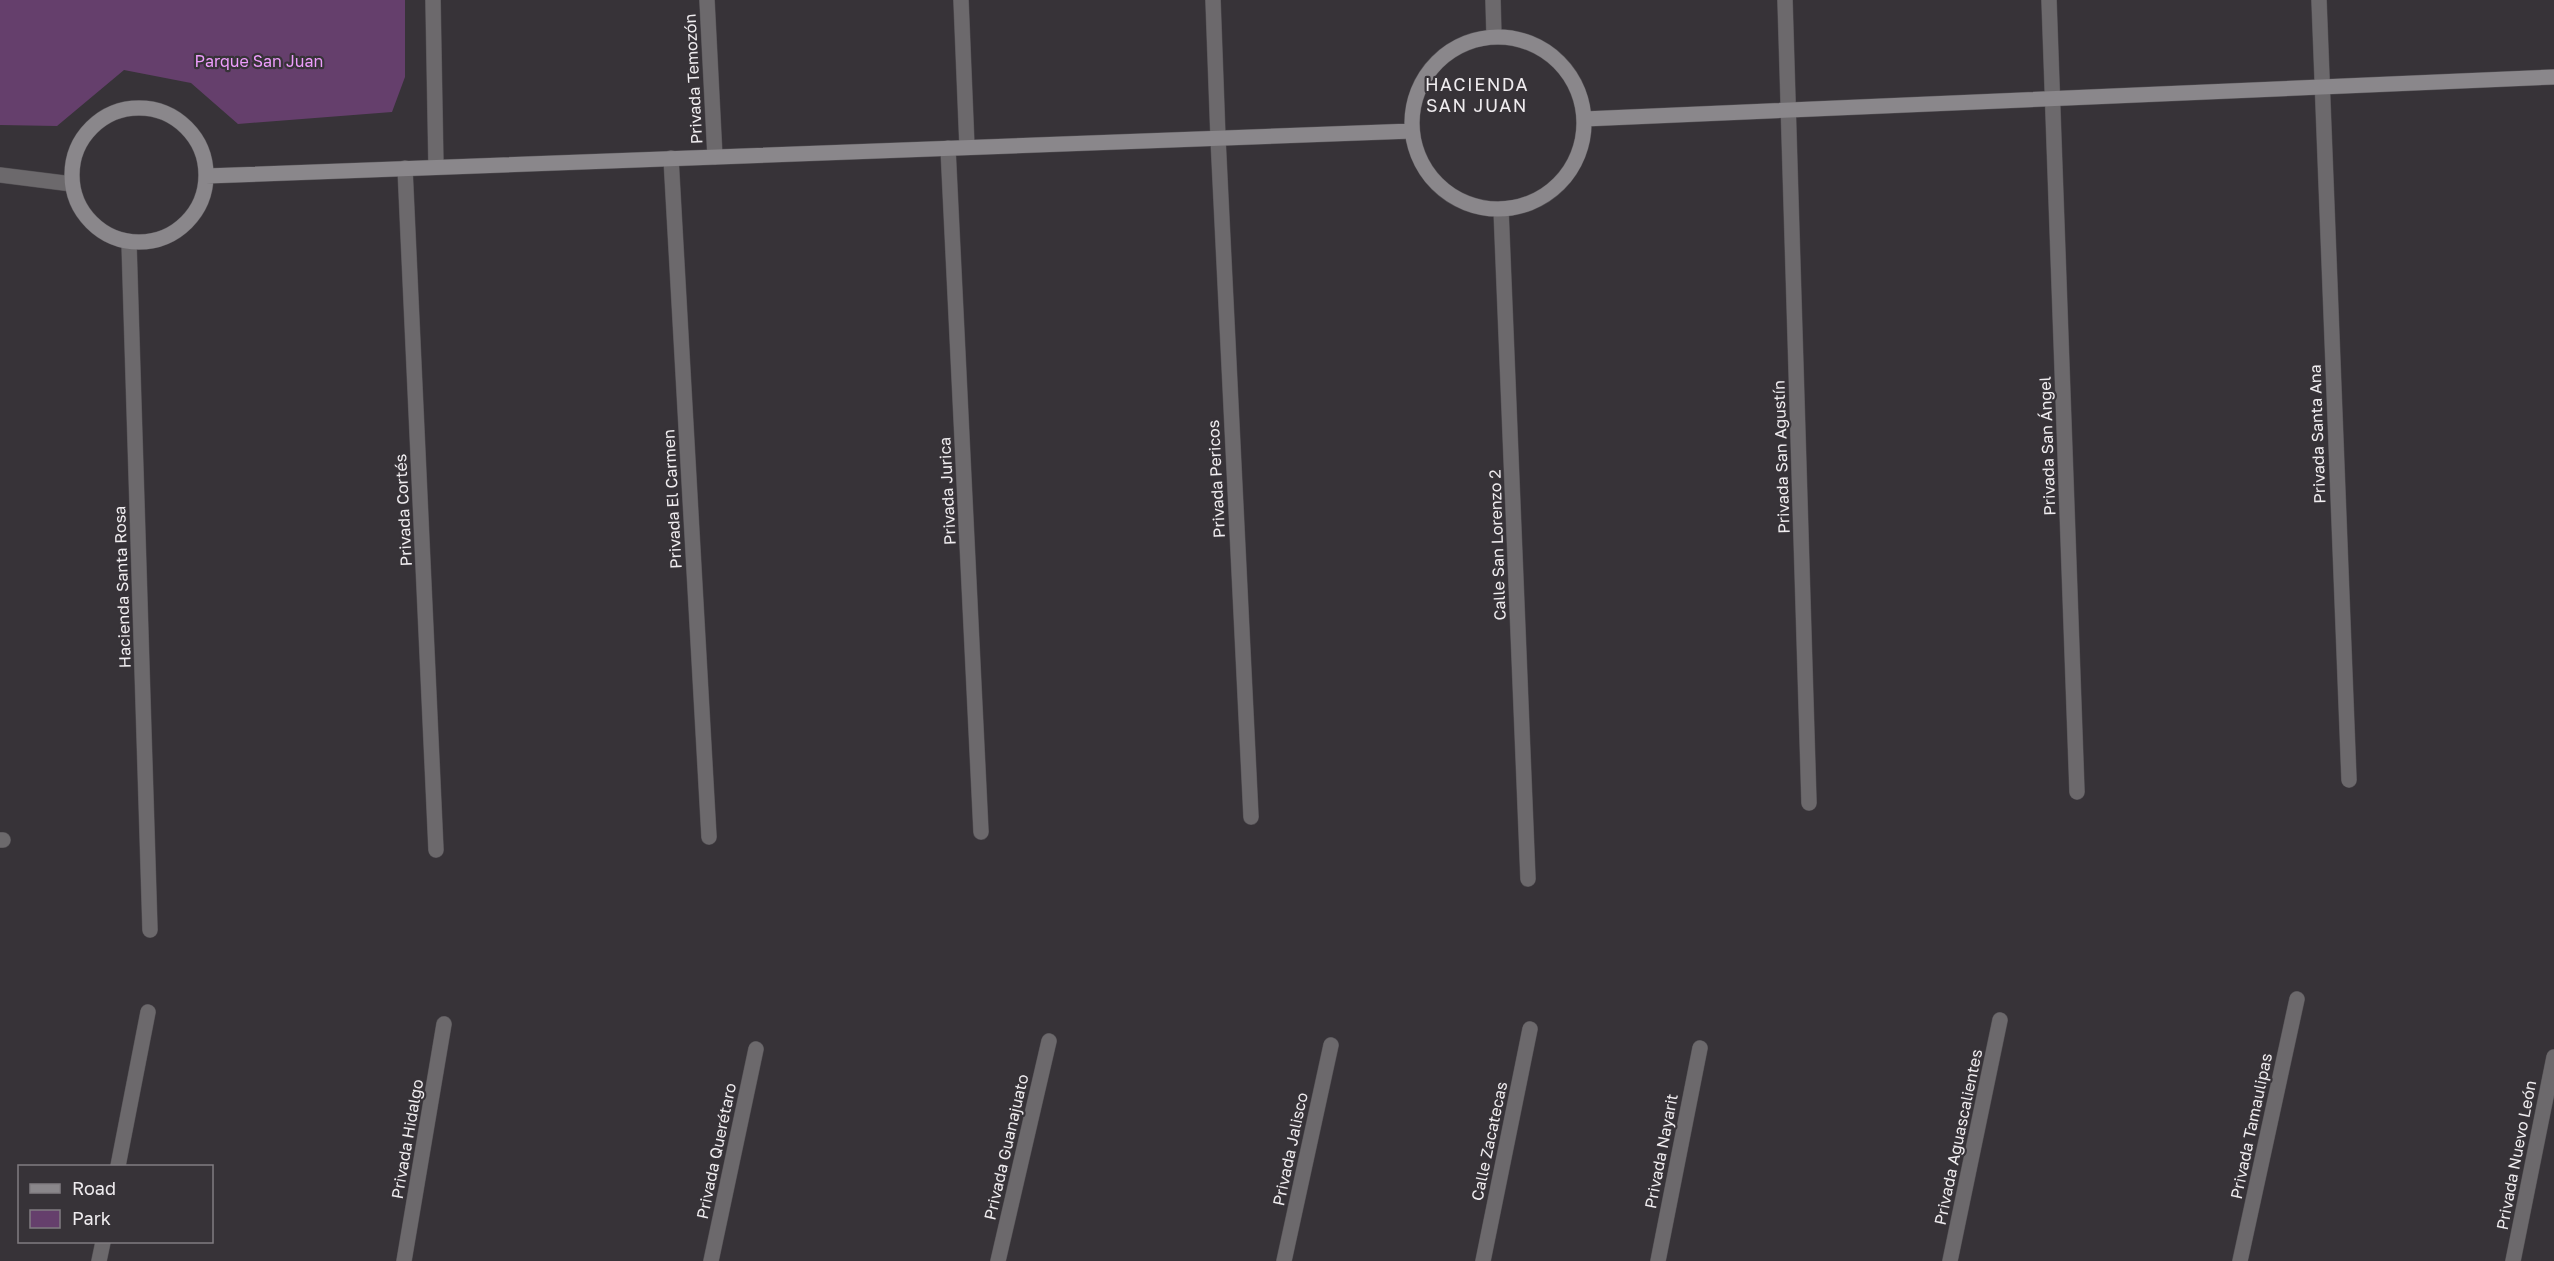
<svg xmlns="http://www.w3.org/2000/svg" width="2554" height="1261" font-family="'Golos Text',sans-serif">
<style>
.green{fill:#653f6c}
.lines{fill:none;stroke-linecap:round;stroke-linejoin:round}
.street-casing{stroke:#545155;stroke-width:16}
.secondary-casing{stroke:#545155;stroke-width:16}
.street{stroke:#6c696c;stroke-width:15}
.secondary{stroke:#8a878b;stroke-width:15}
.labels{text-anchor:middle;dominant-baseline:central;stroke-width:4.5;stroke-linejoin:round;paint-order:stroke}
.park-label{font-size:16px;fill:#ee9dfc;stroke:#373338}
.street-label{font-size:16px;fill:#efecef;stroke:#373338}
.neighbourhood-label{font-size:18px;letter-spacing:1.5px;fill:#efecef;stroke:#373338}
</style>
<rect width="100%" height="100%" fill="#373338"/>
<path class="green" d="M 0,0 L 405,0 L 405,77 L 392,112 L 238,124 L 191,83 L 124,70 L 57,126 L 0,125 Z"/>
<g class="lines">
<g class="street-casing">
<path id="street" d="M 433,0 L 436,167
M 707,0 L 715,157
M 961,0 L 967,147
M 1213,0 L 1218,138 L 1251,817
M 1493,0 L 1494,36
M 1785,0 L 1809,803
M 2049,0 L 2077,792
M 2319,0 L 2349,780
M 948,148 L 981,832
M 671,158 L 709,837
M 405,168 L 436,850
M 0,175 L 72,184
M 1501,209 L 1528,879
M 129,243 L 150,930
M 0,840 L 3,840
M 118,1166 L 148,1012
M 99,1261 L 103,1242
M 404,1261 L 444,1024
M 711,1261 L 756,1049
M 998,1261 L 1049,1041
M 1284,1261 L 1331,1045
M 1483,1261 L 1530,1029
M 1658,1261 L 1700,1048
M 1950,1261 L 2000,1020
M 2240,1261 L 2297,999
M 2513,1261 L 2554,1057"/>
</g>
<g class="secondary-casing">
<path id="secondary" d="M1412 123a86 86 0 1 1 172 0a86 86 0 1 1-172 0Z
M72 175a67 67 0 1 1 134 0a67 67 0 1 1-134 0Z
M 1584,119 L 2554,77
M 206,176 L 1412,131"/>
</g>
<use href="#street" class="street"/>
<use href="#secondary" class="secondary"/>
</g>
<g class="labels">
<g class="park-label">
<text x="259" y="61">Parque San Juan</text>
</g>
<g class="street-label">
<text transform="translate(693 79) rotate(-93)">Privada Temozón</text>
<text transform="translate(2317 434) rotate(-92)">Privada Santa Ana</text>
<text transform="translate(2047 446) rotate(-92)">Privada San Ángel</text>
<text transform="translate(1781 457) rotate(-92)">Privada San Agustín</text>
<text transform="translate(1216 479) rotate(-93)">Privada Pericos</text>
<text transform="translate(947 491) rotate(-93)">Privada Jurica</text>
<text transform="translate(672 499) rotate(-93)">Privada El Carmen</text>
<text transform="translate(403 510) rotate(-93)">Privada Cortés</text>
<text transform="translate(1497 545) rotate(-92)">Calle San Lorenzo 2</text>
<text transform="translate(122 587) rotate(-92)">Hacienda Santa Rosa</text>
<text transform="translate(2251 1126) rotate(-78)">Privada Tamaulipas</text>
<text transform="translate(1958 1137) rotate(-78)">Privada Aguascalientes</text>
<text transform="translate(407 1139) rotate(-80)">Privada Hidalgo</text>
<text transform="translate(1489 1141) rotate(-78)">Calle Zacatecas</text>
<text transform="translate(1006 1147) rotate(-77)">Privada Guanajuato</text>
<text transform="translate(1290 1149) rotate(-78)">Privada Jalisco</text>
<text transform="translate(716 1151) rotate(-78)">Privada Querétaro</text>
<text transform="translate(1661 1151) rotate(-79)">Privada Nayarit</text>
<text transform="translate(2516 1155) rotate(-79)">Privada Nuevo León</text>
</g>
<g class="neighbourhood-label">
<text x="1477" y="84">HACIENDA<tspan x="1477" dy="21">SAN JUAN</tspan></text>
</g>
</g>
<rect x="18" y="1165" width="195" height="78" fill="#373338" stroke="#817d81" stroke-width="1.5"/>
<rect x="30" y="1184" width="30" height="9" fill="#8a878b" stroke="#817d81" stroke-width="1.5"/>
<text x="72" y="1195" font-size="18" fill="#efecef">Road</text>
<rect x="30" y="1210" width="30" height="18" fill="#653f6c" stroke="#817d81" stroke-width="1.5"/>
<text x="72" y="1225" font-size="18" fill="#efecef">Park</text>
</svg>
